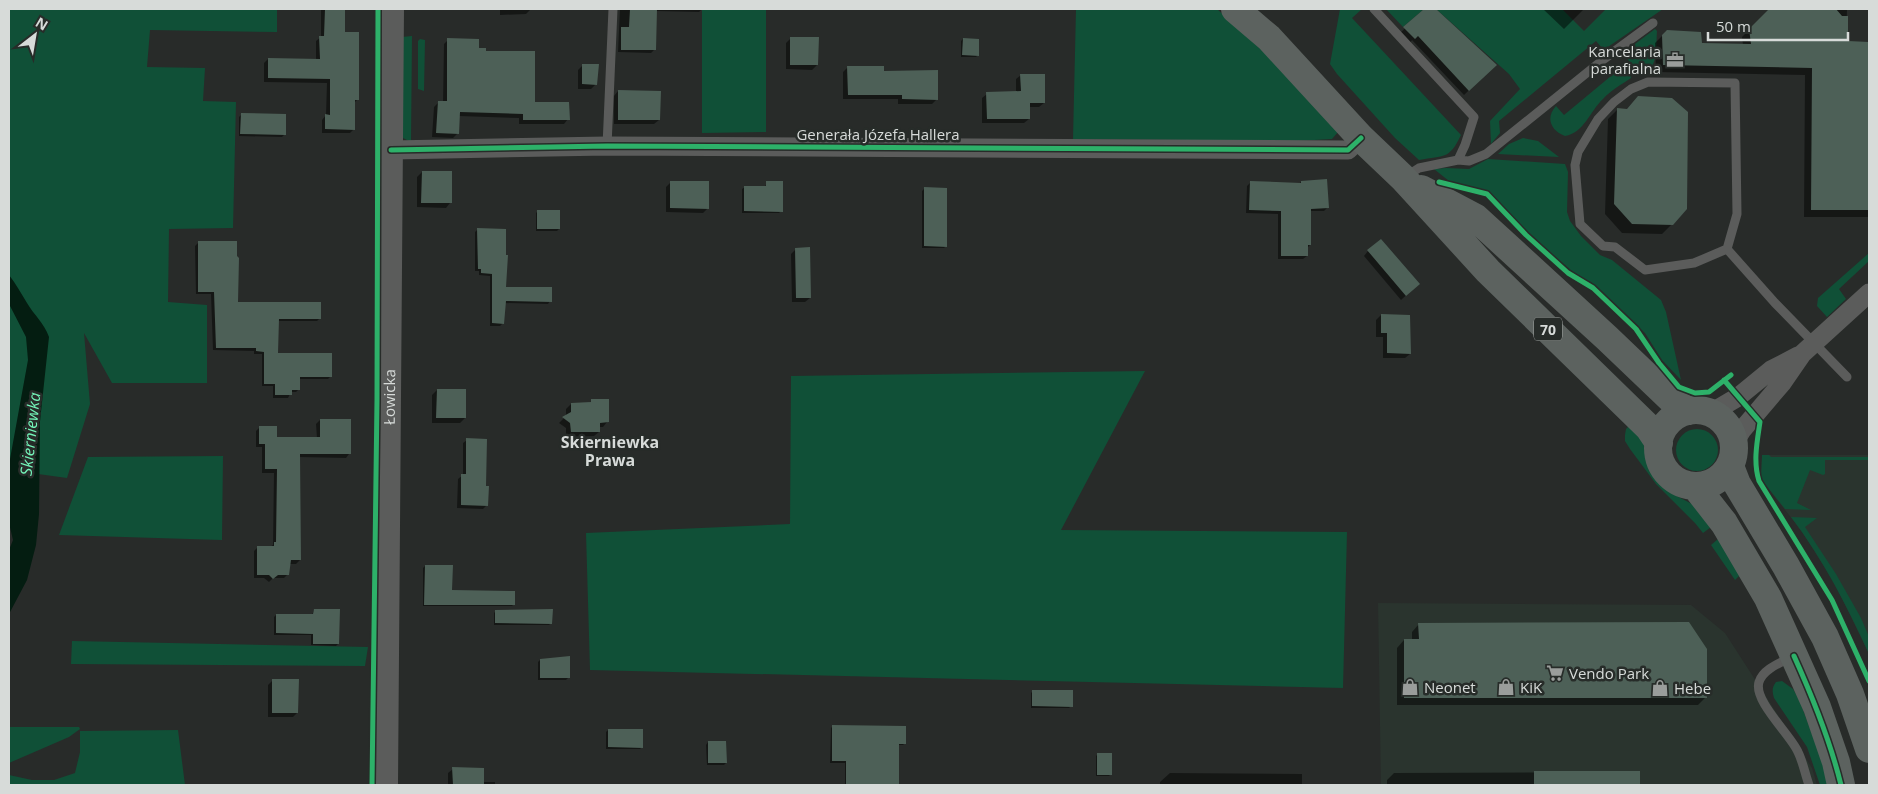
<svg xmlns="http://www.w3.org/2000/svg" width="1878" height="794" font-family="'Open Sans',sans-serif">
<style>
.built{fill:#2a342e}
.green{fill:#105037}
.water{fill:#041d11}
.shadow{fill:#0007}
.building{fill:#4d6057}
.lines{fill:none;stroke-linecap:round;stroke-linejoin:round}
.service{stroke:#5b5c5b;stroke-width:9}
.minor{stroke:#5b5c5b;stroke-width:19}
.tertiary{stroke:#5b5c5b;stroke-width:24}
.primary{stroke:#5c625f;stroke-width:28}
.cycleway-casing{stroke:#272c29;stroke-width:8}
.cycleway{stroke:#2db169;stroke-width:5}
.labels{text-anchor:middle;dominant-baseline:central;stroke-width:5;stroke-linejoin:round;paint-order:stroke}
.shield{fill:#272c29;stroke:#a2a6a4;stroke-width:1}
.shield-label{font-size:14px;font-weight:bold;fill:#d7dbd9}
.poi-label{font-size:15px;fill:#d7dbd9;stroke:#272c29;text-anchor:start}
.street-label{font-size:15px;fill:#d7dbd9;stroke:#272c29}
.water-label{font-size:16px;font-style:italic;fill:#74f5b9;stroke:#272c29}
.neighbourhood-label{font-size:16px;font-weight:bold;fill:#d7dbd9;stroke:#272c29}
</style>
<rect width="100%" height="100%" fill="#282b29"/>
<path class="built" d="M 1762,455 L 1869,455 L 1869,654 L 1835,584 L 1803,533 L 1761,479 Z
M 1378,603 L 1691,605 L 1725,633 L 1812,768 L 1817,785 L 1381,785 Z"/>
<path class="green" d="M 9,9 L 277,9 L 277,32 L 150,30 L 147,67 L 205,68 L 203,101 L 236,102 L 233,228 L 169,229 L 168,302 L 207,305 L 207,383 L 112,383 L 84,333 L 90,404 L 67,478 L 9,470 Z
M 702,9 L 766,9 L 766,132 L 702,133 Z
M 1076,9 L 1217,9 L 1268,56 L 1338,132 L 1332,139 L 1296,141 L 1073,139 Z
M 1340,9 L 1362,9 L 1352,18 L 1461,135 C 1449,160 1445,155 1419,160 L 1395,138 L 1337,74 L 1330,64 Z
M 1386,9 L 1424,9 L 1403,27 Z
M 1436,9 L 1562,9 L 1584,31 L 1606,9 L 1663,9 L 1605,49 L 1602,48 L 1596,41 L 1499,121 L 1500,133 L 1491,144 L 1490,121 L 1520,89 L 1509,74 Z
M 1655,29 L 1657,31 C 1656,43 1658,62 1649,70 C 1639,69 1628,64 1625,54 L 1627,50 Z
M 412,36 L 411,142 L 401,137 L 402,37 Z
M 420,39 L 425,40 L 424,91 L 418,89 L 418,41 Z
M 1609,64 L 1621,66 L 1630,70 L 1631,78 C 1621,85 1611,90 1603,99 C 1590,111 1584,133 1565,136 C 1551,131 1545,118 1556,106 L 1564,115 L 1611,76 L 1605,68 Z
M 1523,138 L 1538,141 L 1559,157 L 1498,154 L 1509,144 Z
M 1488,159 L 1565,164 L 1568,172 L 1567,212 L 1570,221 L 1581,236 L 1600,255 L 1612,260 L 1661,300 L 1666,312 L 1681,380 L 1662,360 L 1645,333 L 1591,282 L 1579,277 L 1531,237 L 1489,193 L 1449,181 L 1434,169 L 1446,168 L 1469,169 Z
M 1869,253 L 1869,261 L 1839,289 L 1846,299 L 1827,317 L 1817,306 L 1818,298 Z
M 1145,371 L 1061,530 L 1347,532 L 1343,688 L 590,670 L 586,533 L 790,524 L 791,376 Z
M 1630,425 L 1643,442 L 1648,461 L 1658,482 L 1669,492 L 1692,504 L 1711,527 L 1703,533 L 1695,523 L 1656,484 L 1630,449 L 1625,441 L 1625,435 L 1626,429 Z
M1676 450a21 21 0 1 1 42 0a21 21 0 1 1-42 0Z
M 1762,455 L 1769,455 L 1771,457 L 1869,457 L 1869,460 L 1825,460 L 1825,474 L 1823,475 L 1810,470 L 1797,503 L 1811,510 L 1785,509 L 1761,479 Z
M 223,456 L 222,540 L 59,535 L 88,457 Z
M 1791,517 L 1817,518 L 1805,527 L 1836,574 L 1861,618 L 1869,637 L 1869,654 C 1847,606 1823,559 1791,517 Z
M 1718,539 L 1738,573 L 1739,576 L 1735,580 L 1711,545 Z
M 72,641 L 368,647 L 365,666 L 71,664 Z
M 1782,681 L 1793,689 L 1799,699 L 1831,785 L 1820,785 L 1807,747 L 1774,698 C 1772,691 1772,687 1776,682 Z
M 9,727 L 79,727 L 80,729 L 69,737 L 9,763 Z
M 178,730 L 185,785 L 9,785 L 9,775 L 32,780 L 54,780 L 75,773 L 80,752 L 80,731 Z"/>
<path class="water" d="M 9,275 C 16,284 21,293 27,303 C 34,315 44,323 49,337 L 40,421 L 39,514 L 36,545 L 27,580 L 9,614 L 9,550 L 13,540 L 9,523 L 10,459 L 28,360 L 26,337 L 9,304 Z"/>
<path class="shadow" d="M 314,9 L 344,9 L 344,33 L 358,99 L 354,103 L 354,129 L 350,133 L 322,133 L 322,120 L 326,115 L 327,83 L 264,82 L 264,63 L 268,59 L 316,60 L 316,41 L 321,37 L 321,10 Z
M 483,9 L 530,9 L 530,10 L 526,14 L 500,15 L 500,10 Z
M 620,9 L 702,9 L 699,12 L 656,11 L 654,50 L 651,53 L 618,52 Z
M 1426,9 L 1434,9 L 1495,65 L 1464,95 L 1412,40 L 1410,43 L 1400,33 Z
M 1543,9 L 1584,9 L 1564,29 Z
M 1770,9 L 1847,9 L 1846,43 L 1869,43 L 1869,217 L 1804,217 L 1805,75 L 1656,72 L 1655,43 L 1667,31 L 1700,44 L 1743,45 L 1742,37 Z
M 791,38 L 817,65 L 812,70 L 786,69 L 786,43 Z
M 963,39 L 978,55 L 976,57 L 961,57 L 961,41 Z
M 448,40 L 485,53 L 534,103 L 568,119 L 564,124 L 519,124 L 519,118 L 459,116 L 457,134 L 453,138 L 432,137 L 434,107 L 438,103 L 443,103 L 444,44 Z
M 583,65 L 596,84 L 591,89 L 578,89 L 578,70 Z
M 848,67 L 882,72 L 937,99 L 932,104 L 898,104 L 898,99 L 843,99 L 843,72 Z
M 1021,75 L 1044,103 L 1039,107 L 1029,107 L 1029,119 L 1024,123 L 982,123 L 982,98 L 987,94 L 1016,92 L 1016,79 Z
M 618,91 L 659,120 L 654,124 L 614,124 L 614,96 Z
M 1617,110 L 1672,224 L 1662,234 L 1622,233 L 1605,214 L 1608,119 Z
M 241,115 L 284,135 L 282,137 L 239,136 L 239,117 Z
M 422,172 L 450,203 L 446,208 L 417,207 L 417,177 Z
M 671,182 L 708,208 L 703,213 L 666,212 L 666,187 Z
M 767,182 L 781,211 L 779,213 L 742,213 L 742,189 L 745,187 L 765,187 Z
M 1301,182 L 1328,207 L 1324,211 L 1310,211 L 1310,245 L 1307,248 L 1307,256 L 1303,259 L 1278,259 L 1278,214 L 1246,213 L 1247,186 L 1250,183 L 1299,184 Z
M 924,189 L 946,246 L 944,248 L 922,248 L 922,191 Z
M 538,211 L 559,229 L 557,231 L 536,231 L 536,213 Z
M 478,229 L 505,257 L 505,288 L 550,301 L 548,304 L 504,303 L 503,323 L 500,326 L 490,326 L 490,276 L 479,275 L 479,271 L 475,271 L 475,232 Z
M 198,243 L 236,303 L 320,318 L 317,321 L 278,321 L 277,354 L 330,377 L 328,379 L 299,379 L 299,389 L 296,392 L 291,392 L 288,398 L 273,398 L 273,386 L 262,386 L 262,354 L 254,354 L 254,351 L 213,350 L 211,294 L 196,294 L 195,246 Z
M 796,249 L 810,298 L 805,302 L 792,302 L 791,254 Z
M 1368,251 L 1413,289 L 1401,300 L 1364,256 Z
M 1381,315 L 1410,354 L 1405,358 L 1383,358 L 1383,337 L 1376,337 L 1376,320 Z
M 437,390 L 465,418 L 460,423 L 432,423 L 432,395 Z
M 592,401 L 607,422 L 603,427 L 599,427 L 599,432 L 594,436 L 566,437 L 566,428 L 559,423 L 566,416 L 566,409 L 571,404 L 589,403 Z
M 320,420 L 349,454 L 346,458 L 299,457 L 300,560 L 296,564 L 289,564 L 288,574 L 284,578 L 273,578 L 269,582 L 264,578 L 254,578 L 254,551 L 258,547 L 270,547 L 273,545 L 274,473 L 262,473 L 262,447 L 256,447 L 256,431 L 260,427 L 275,439 L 317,438 L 316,424 Z
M 467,440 L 485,487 L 487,505 L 483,509 L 457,508 L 458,479 L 463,475 L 463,443 Z
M 425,566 L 451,592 L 514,604 L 512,606 L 423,606 L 423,568 Z
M 314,610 L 338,644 L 336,646 L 311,645 L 311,635 L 274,635 L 274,617 L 276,615 L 312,615 Z
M 496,611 L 551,623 L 549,625 L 494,625 L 494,613 Z
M 1419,624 L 1706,697 L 1698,705 L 1397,705 L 1397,648 L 1404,640 L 1412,640 L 1412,632 Z
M 540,660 L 568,678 L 566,680 L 538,680 L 538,662 Z
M 273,680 L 297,713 L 293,717 L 268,717 L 268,685 Z
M 1033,691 L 1071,706 L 1069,708 L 1031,708 L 1031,693 Z
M 833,726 L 905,743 L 903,745 L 898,745 L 898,785 L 845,785 L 845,763 L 830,763 L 831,728 Z
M 608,730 L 642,747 L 640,749 L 606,749 L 606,732 Z
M 708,742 L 726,763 L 724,765 L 707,765 L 706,745 Z
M 1098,754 L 1111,774 L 1109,776 L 1096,776 L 1096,756 Z
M 453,769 L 483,782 L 495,782 L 495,785 L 448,785 L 448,773 Z
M 1639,772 L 1639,785 L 1387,785 L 1387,780 L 1394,773 Z
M 1170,773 L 1302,774 L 1302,785 L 1160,785 L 1160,782 Z"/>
<path class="building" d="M 325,9 L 345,9 L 345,32 L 359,32 L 359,100 L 355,100 L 355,130 L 325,129 L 325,114 L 330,115 L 330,79 L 268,78 L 268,58 L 320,59 L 319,36 L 324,36 Z
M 630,9 L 657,9 L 656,50 L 621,50 L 621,27 L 629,27 Z
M 1424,9 L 1436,9 L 1497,65 L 1469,91 L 1418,36 L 1415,39 L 1403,27 Z
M 1769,9 L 1836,9 L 1842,16 L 1848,16 L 1848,41 L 1869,42 L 1869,210 L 1811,210 L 1812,68 L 1663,65 L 1662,35 L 1667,30 L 1701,32 L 1702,43 L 1751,44 L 1749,29 Z
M 790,37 L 819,37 L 818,65 L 790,65 Z
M 447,38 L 479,39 L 479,48 L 486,48 L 486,51 L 535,51 L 535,102 L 569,102 L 570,120 L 523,120 L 523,114 L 460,112 L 459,134 L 436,133 L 438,101 L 447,101 Z
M 963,38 L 979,39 L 979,56 L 962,55 Z
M 582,64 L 599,64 L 597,85 L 582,84 Z
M 847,66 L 884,66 L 884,71 L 938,70 L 938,100 L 902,99 L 902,95 L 848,95 Z
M 1020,74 L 1045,74 L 1045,103 L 1030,103 L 1030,119 L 987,119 L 986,92 L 1021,91 Z
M 618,90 L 661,91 L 660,120 L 618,120 Z
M 1638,96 L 1672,98 L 1688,112 L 1687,209 L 1673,225 L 1632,224 L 1614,204 L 1617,108 L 1627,109 Z
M 241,113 L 286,114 L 286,135 L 240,134 Z
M 422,171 L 452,171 L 452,203 L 421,203 Z
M 1327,179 L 1329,208 L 1311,209 L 1311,245 L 1308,245 L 1308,256 L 1281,256 L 1281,211 L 1249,210 L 1250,181 L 1301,183 L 1301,181 Z
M 670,181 L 709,181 L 709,209 L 670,208 Z
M 766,181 L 783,181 L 783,212 L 744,211 L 744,186 L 766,186 Z
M 924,187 L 947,188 L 947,247 L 924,246 Z
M 537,210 L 560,210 L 560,229 L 537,229 Z
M 477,228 L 506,229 L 506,255 L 508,255 L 506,287 L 552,287 L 552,302 L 506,301 L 504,324 L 492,323 L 492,274 L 481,273 L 481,269 L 478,269 Z
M 1381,239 L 1420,284 L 1406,296 L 1367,250 Z
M 198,241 L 237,241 L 237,256 L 239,258 L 238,302 L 321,302 L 321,319 L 279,319 L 278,353 L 332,353 L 332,377 L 300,377 L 300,390 L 292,390 L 292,395 L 275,395 L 275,384 L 264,384 L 264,352 L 256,351 L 256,348 L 216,348 L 214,292 L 198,292 Z
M 810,247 L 811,298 L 796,298 L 795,248 Z
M 1381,314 L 1410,315 L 1411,354 L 1387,353 L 1387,333 L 1381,333 Z
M 437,389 L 466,389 L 466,418 L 436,418 Z
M 591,399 L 609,399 L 609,422 L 600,423 L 600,432 L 571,432 L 570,423 L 562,417 L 571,412 L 571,403 L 591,402 Z
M 320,419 L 351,419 L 351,454 L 300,454 L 301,560 L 291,560 L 289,575 L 278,575 L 273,579 L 269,575 L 257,575 L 257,546 L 274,546 L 274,542 L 276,542 L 277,469 L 265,469 L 265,444 L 259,444 L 259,426 L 277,426 L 277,437 L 320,437 Z
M 466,438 L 487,439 L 486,486 L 489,486 L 488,506 L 461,505 L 461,474 L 466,474 Z
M 425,565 L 453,565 L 452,590 L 515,591 L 515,605 L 424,605 Z
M 314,609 L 340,609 L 339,644 L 313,644 L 313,634 L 276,633 L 276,614 L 313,614 Z
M 553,609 L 552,624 L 495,623 L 495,610 Z
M 1689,622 L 1707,649 L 1707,698 L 1404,698 L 1404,639 L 1419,639 L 1418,623 Z
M 570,656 L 570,678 L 540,678 L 540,659 Z
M 272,679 L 299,679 L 298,713 L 272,713 Z
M 1032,690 L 1073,690 L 1073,707 L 1032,706 Z
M 832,725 L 906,726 L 906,744 L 899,744 L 899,785 L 846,785 L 846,761 L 832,761 Z
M 608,729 L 643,729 L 643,748 L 608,747 Z
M 708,741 L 726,741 L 727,763 L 708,763 Z
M 1097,753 L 1112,753 L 1112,775 L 1097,775 Z
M 452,767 L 484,768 L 484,785 L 453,785 Z
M 1534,771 L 1640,771 L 1640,785 L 1534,785 Z"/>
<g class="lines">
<path class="service" d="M 1374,9 L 1474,117 L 1465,145 L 1458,160
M 607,146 L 613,9
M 1405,177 L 1419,168 L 1458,160 L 1469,161 L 1486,154 L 1604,59 L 1653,23
M 1727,249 L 1694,263 L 1645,270 L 1615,247 L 1603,246 L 1580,224 L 1575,165 L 1578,152 L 1598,119 L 1614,102 L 1631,89 L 1648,82 L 1735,83 L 1737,214 L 1727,249 L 1775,303 L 1847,377
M 1792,657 C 1780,663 1763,669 1759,682 C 1753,701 1791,735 1798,752 C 1803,762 1805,774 1809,785"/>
<path class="minor" d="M 391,150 L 607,146 L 1348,150 L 1361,138
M 1711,413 L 1738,397 L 1771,370 L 1798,356
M 1734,443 L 1742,430 L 1782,383 L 1802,354 L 1869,293"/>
<path class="tertiary" id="s1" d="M 386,785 L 392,9"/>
<path class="primary" d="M 1235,9 L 1269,38 L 1361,138 L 1403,178 L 1488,271 L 1649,428 L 1659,443
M 1421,189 L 1476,218 L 1607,338 L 1675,403 L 1689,411
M1658 448a38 38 0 1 1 76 0a38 38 0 1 1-76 0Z
M 1730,466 L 1737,484 L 1786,566 L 1825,637 L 1850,694 L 1869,749
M 1695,486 L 1724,523 L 1768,598 L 1817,707 L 1836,762 L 1841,785"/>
<g class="cycleway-casing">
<path id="cycleway" d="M 391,150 L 607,146 L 1348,150 L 1361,138
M 1439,182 L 1487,194 L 1526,235 L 1568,273 L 1593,288 L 1636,329 L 1659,363 L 1679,387 L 1695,393 L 1709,392 L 1731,375
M 1724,380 L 1760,422 C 1757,442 1753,462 1759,481 L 1832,600 L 1869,681
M 1794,656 C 1813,698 1830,740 1841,785
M 372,785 L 377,400 L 378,9"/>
</g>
<use href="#cycleway" class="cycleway"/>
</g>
<defs>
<g id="office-bare" transform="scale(1.35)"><path d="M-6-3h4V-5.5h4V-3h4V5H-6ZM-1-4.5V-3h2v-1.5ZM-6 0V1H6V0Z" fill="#9a9d9b" stroke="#272c29" stroke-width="2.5" paint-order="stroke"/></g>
<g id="supermarket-bare" transform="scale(1.35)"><path d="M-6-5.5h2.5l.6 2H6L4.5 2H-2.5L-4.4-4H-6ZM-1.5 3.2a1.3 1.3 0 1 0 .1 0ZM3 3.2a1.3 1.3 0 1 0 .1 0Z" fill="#9a9d9b" stroke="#272c29" stroke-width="2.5" paint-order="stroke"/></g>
<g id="shop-bare" transform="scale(1.35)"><path d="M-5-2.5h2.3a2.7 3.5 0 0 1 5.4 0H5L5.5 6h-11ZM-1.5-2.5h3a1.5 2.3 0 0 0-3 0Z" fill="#9a9d9b" stroke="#272c29" stroke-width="2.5" paint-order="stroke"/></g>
</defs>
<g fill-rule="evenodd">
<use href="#office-bare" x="1675" y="60"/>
<use href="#supermarket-bare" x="1555" y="673"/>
<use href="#shop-bare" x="1410" y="687"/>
<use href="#shop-bare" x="1506" y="687"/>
<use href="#shop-bare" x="1660" y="688"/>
</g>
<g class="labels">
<rect class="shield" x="1534" y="317.5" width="28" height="23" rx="4"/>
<g class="shield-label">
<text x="1548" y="329">70</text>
</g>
<g class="poi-label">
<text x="1661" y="51" text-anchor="end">Kancelaria<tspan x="1661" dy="17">parafialna</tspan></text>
<text x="1569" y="673">Vendo Park</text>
<text x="1424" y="687">Neonet</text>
<text x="1520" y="687">KiK</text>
<text x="1674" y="688">Hebe</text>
</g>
<g class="street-label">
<text x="878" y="134">Generała Józefa Hallera</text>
<text stroke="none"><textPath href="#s1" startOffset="388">Łowicka</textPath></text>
</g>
<g class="water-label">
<text transform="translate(30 434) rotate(-84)">Skierniewka</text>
</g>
<g class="neighbourhood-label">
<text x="610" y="442">Skierniewka<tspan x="610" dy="18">Prawa</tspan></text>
</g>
</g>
<rect width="1878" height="794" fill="none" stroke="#d7dbd9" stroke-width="20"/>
<g transform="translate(35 35) rotate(31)" stroke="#272c29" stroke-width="4" paint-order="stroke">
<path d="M0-4L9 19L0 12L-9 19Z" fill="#d7dbd9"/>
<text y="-8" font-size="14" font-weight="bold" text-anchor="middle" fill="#d7dbd9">N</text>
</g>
<path d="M1708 32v8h140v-8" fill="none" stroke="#d7dbd9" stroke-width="2.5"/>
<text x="1716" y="32" font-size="15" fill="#d7dbd9" stroke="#272c29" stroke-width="4" paint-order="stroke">50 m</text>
</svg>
